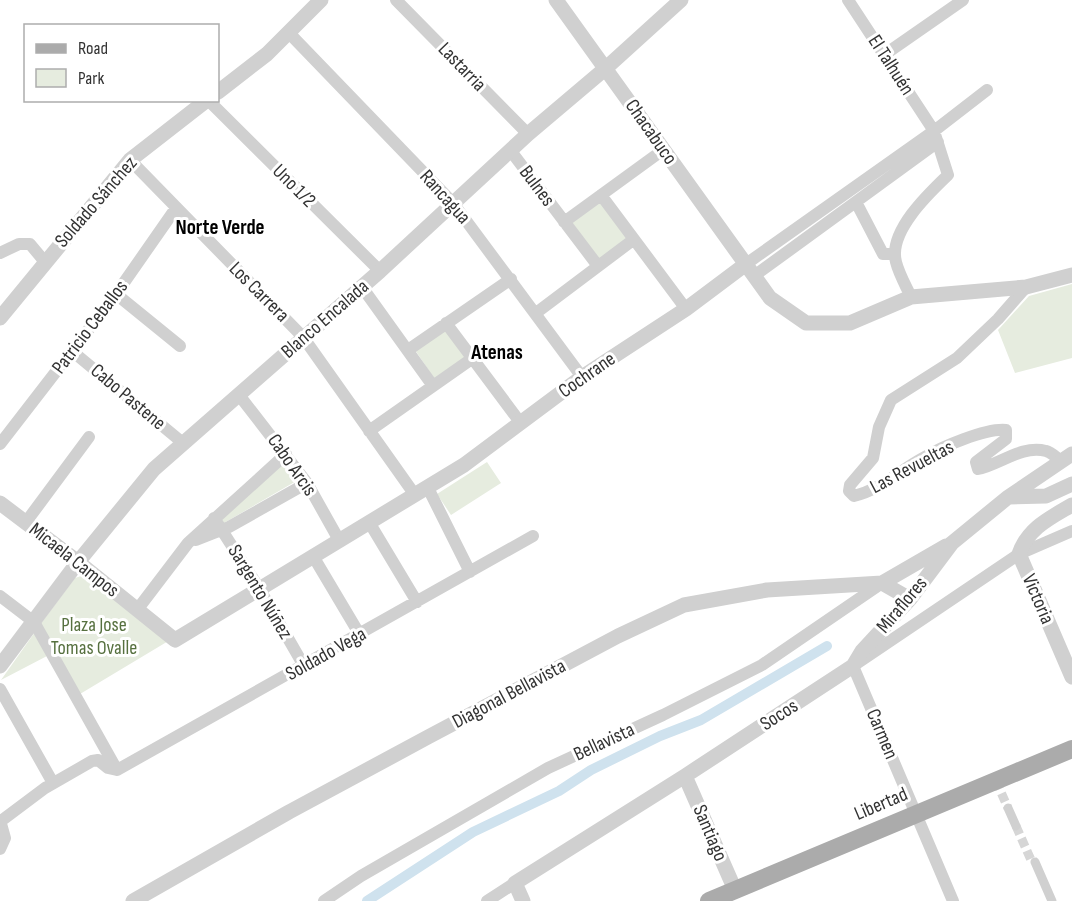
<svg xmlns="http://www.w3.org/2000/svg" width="1072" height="901" font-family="'Sofia Sans Condensed',sans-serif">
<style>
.green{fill:#e6ecdf}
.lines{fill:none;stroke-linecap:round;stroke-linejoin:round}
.canal{stroke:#cfe2ee;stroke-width:10}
.pedestrian-tunnel{stroke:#d6d6d6;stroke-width:9;stroke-dasharray:9 4.5;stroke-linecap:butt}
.pedestrian{stroke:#d0d0d0;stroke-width:9}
.minor{stroke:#d0d0d0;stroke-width:12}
.tertiary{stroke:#d0d0d0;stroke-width:15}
.primary{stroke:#ababab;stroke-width:18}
.labels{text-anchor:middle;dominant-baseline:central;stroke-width:6;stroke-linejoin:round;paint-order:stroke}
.street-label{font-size:20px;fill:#333;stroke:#fff}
.park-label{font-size:20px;fill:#56703f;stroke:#fff}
.neighbourhood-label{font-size:21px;font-weight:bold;fill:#000;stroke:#fff}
</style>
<rect width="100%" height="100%" fill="#fff"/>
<path class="green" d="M 600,200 L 629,240 L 600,261 L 571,221 Z
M 1072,284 L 1072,358 L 1015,373 L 998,330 L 1029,296 Z
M 446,328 L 468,358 L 436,381 L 415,350 Z
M 284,462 L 298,480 L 224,523 L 219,519 Z
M 487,462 L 501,483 L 451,515 L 437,494 Z
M 84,575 L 170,640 L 80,694 L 39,626 L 75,578 Z
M 35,632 L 47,656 L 1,680 Z"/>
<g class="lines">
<path class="canal" d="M 367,901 L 473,832 L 559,791 L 591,770 L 660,736 L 701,720 L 827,646"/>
<path class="pedestrian-tunnel" d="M 996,781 L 1008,808
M 1016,826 L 1031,860 L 1035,862"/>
<path class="pedestrian" d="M 1008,808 L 1016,826
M 1035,862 L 1052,901"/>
<path class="minor" d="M 396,0 L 528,134
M 848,0 L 934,131 L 948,175 C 928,194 888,232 896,262 C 899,274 906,286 911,297
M 289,33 L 453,203 L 582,377
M 884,55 L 963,0
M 208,100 L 380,271
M 510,150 L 598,266
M 130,160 L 303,337 L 415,495
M 601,195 L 686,309
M 856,202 L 883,254 L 895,254
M 564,222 L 663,150
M 0,253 L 19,244 L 30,244 L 45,262
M 746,264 L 934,131 L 987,90
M 754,276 L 938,142
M 362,287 L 433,386
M 1026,287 L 998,319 L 957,358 L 891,400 L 879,427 L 873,458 L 850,485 L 849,491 L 854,496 C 880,490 899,471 923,458 C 941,447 986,428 1006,430 L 1006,439 L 976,462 L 978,469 C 1001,464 1021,445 1046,451 C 1051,452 1057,458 1061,461
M 116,294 L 180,346
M 536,313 L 633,240
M 446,323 L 520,422
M 408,350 L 511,279
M 72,351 L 183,443
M 239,395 L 307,483 L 339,540
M 369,431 L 473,358
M 0,444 L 116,294 L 176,208
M 428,488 L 470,572
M 214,518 L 259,588 L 304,666
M 26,522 L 89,437
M 369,522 L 417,602
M 196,540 L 229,527 L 307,483
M 313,556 L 360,635
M 0,596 L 34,622 L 117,770
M 137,610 L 188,543 L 286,454
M 0,689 L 53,783
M 117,770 L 533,536
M 0,820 L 5,838 L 0,849
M 1,821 L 45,788 L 92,761 L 98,760 L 108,768 L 117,770
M 324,901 L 361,876 L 548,768 L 663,715 L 762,665 L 882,583
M 487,901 L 515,883
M 953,901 L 853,666 L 1019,554 L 1072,531"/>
<path class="tertiary" d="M 556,0 L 770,298 L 806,323 L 850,323 L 911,297 L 1026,287 L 1072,275
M 218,92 L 267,54 L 321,0
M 0,318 L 130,160 L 207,100
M 1009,497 L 1046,496 L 1072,484
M 0,503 L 78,562 L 175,640 L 464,465 L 582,377 L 686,309 L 746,264
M 1072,505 C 1050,518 1028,528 1019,554 L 1072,677
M 882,583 L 946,546
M 0,666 L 78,562 L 154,469 L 380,271 L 528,134 L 606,68 L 681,0
M 685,776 L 735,890
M 133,901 L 289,812 L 428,737 L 618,636 L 684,605 L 767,590 L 882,583 L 910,599
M 523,901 L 515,883 L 685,776 L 853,666 L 862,651 L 910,599 L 952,543 L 1007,498 L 1072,454"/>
<path class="primary" d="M 709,901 L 1072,749"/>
</g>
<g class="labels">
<g class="street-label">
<text transform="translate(891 65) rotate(57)">El Talhuén</text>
<text transform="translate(462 67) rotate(46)">Lastarria</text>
<text transform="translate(651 132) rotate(55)">Chacabuco</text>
<text transform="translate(294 186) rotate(45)">Uno 1/2</text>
<text transform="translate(537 186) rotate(53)">Bulnes</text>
<text transform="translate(445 197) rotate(48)">Rancagua</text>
<text transform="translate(96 202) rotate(-49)">Soldado Sánchez</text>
<text transform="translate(259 292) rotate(45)">Los Carrera</text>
<text transform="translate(325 319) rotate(-41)">Blanco Encalada</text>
<text transform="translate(90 327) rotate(-53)">Patricio Ceballos</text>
<text transform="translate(587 375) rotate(-35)">Cochrane</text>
<text transform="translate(128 397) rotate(40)">Cabo Pastene</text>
<text transform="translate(292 465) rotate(55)">Cabo Arcis</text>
<text transform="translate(912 467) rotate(-28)">Las Revueltas</text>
<text transform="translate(74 560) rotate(38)">Micaela Campos</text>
<text transform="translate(260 592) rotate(59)">Sargento Núñez</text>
<text transform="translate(1038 599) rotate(67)">Victoria</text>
<text transform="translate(902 605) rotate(-50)">Miraflores</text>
<text transform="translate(326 654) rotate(-29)">Soldado Vega</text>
<text transform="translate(509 694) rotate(-28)">Diagonal Bellavista</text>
<text transform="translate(779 715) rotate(-33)">Socos</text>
<text transform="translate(882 734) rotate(67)">Carmen</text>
<text transform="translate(604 742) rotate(-25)">Bellavista</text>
<text transform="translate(881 804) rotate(-23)">Libertad</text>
<text transform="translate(710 833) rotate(67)">Santiago</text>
</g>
<g class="park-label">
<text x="94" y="625">Plaza Jose<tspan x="94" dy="23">Tomas Ovalle</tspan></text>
</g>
<g class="neighbourhood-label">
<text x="220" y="227">Norte Verde</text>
<text x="497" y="352">Atenas</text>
</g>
</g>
<rect x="24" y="24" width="195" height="78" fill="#ffffff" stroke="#adadad" stroke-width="1.5"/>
<rect x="36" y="44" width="30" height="9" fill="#ababab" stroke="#adadad" stroke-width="1.5"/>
<text x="78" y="54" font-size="18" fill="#333333">Road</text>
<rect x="36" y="69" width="30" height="18" fill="#e6ecdf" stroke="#adadad" stroke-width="1.5"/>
<text x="78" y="84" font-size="18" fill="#333333">Park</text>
</svg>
